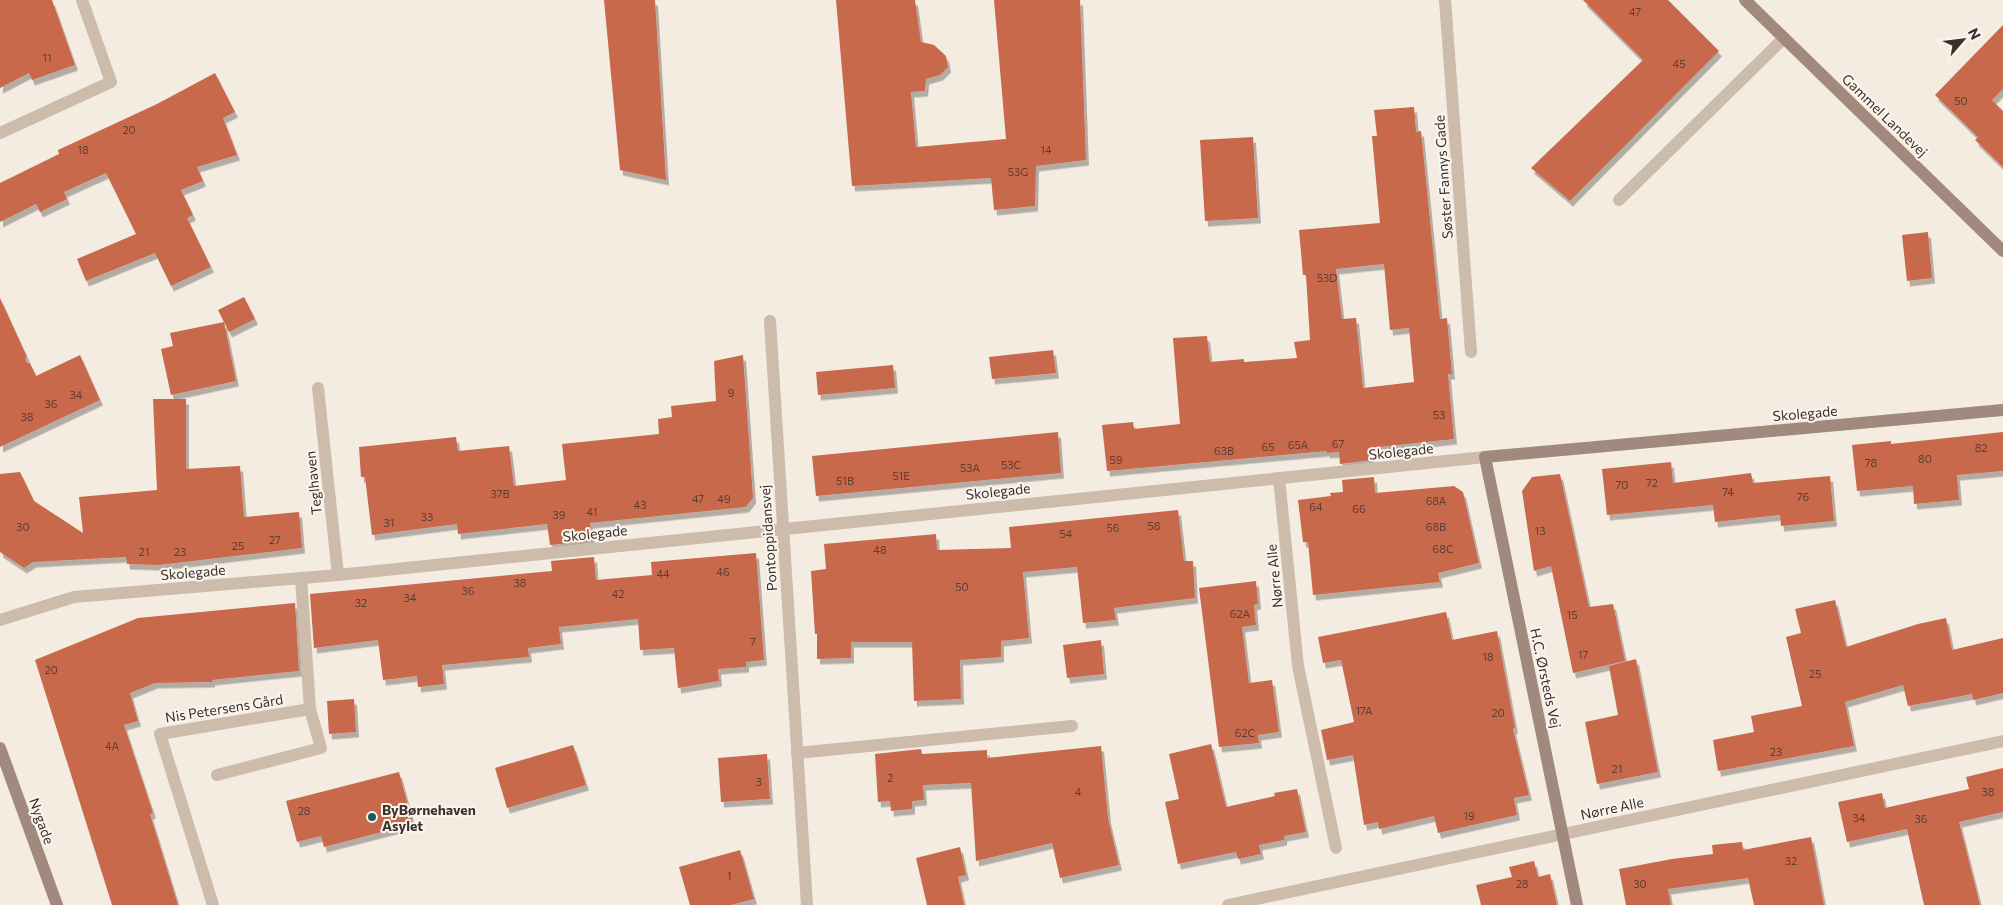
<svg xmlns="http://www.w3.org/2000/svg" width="2003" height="905" font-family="Commissioner,sans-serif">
<defs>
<filter id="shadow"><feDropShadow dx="3" dy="5.5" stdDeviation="0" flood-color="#0004"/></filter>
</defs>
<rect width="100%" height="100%" fill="#f4ebe1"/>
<g fill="#c8694b" fill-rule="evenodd" filter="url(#shadow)">
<polygon points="0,0 52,0 75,65 32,80 29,73 0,88"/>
<polygon points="604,0 655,0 666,180 620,170"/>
<polygon points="836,0 915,0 921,42 934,45 946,56 948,67 940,75 926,79 925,91 911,92 916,147 1006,139 994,0 1080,0 1086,160 1036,166 1035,206 994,210 991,178 852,186"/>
<polygon points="1583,0 1668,0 1719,51 1570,201 1531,168 1643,60"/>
<polygon points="2003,25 2003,89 1992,100 2003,111 2003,167 1975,140 1978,137 1935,95"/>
<polygon points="215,73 235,112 223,118 237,155 197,167 203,181 181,190 193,215 187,218 211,267 171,286 155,253 86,281 77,259 136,234 106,173 64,192 67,199 40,212 36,204 0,222 0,183 59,154 58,150 157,104"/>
<path d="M1414,107L1416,132L1421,131L1440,319L1447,318L1452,374H1448L1454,439L1370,448L1372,460L1340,464L1339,452L1327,453V451L1107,471L1102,425L1133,422L1134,429L1180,424L1173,338L1207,336L1210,362L1244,359V362L1297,358L1294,342L1310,340L1306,275H1303L1299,230L1380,223L1372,136H1377L1374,110ZM1384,264L1390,330L1409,328L1414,382L1363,388L1356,318L1342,319L1336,269Z"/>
<polygon points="1253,137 1258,218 1205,221 1200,140"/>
<polygon points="1928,232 1932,278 1907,281 1902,235"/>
<polygon points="244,297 255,319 229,332 218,310"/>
<polygon points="0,298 27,357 25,358 27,363 30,363 36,376 80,355 100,400 0,447"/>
<polygon points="224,322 236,381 171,395 161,349 173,346 170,333"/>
<polygon points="1053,350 1056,373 992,379 989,357"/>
<polygon points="743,355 753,498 746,507 590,523 592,541 550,545 547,524 458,534 457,524 372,535 365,477 361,477 359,447 456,437 458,451 509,446 514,486 566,480 562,444 659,434 658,419 672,417 671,406 716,401 714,361"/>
<polygon points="893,365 895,388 818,395 816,372"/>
<polygon points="153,399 186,399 186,469 240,466 244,517 299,512 302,548 159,565 127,564 126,557 33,562 24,568 0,552 0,474 20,472 34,501 83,533 79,497 157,490"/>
<polygon points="1058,432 1061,473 816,496 812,456"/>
<polygon points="2003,432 2003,471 1957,475 1959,500 1914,504 1913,486 1857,491 1852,445 1891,441 1891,444"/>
<polygon points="1671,462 1673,483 1751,473 1753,483 1830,476 1834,521 1781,526 1780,515 1715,522 1713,505 1607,515 1602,469"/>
<polygon points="1560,474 1589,607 1613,604 1625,661 1573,673 1551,566 1534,571 1522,491 1532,477"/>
<polygon points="1374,477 1375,493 1454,486 1463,492 1479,563 1438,573 1440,582 1313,595 1308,542 1303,542 1298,500 1331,496 1330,493 1343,492 1342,480"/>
<polygon points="1178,510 1184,561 1193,561 1195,598 1114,608 1116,620 1083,623 1077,567 1023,572 1029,638 1001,641 1001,657 960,660 961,699 914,701 912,642 851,642 851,658 817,659 817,634 815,634 811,571 826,569 824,544 936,534 937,550 1011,548 1009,527"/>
<polygon points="756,553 764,660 746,662 746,667 718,669 719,681 678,688 674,648 640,650 638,619 559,627 561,644 528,648 529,657 442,665 444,684 418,687 417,676 383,680 378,640 314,648 310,594 552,571 551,561 594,557 596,580 652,575 651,562"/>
<polygon points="1256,581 1258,604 1254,605 1256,625 1242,627 1249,683 1272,680 1279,732 1258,735 1259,743 1219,747 1199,588"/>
<polygon points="1835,600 1846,647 1918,624 1946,618 1952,650 2003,638 2003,693 1973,700 1972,694 1908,706 1903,685 1845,702 1854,746 1718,771 1713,740 1754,732 1751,716 1802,706 1786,637 1801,633 1795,609"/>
<polygon points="295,603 299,671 212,680 212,682 155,683 130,693 138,721 124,725 153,813 150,814 178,905 112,905 35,660 138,618"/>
<polygon points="1446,612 1452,640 1497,631 1515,728 1513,729 1529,795 1514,798 1517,815 1438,833 1434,816 1379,829 1378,822 1364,825 1353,755 1327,760 1321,730 1354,722 1341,660 1323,663 1318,637"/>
<polygon points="1101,640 1104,674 1067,678 1063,645"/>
<polygon points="1636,659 1658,772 1597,784 1585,722 1618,715 1609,666"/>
<polygon points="354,699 356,732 329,734 327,701"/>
<polygon points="1211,744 1226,807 1275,796 1274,793 1297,789 1306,832 1284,836 1284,840 1259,845 1261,854 1238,859 1236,852 1178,864 1165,802 1179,799 1169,754"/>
<polygon points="573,745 586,785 507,808 495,768"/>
<polygon points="1101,746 1108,818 1119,865 1060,878 1052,843 976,861 971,783 923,785 924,800 912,801 912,809 891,811 890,801 878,802 875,754 921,749 922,754 987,750 987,758"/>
<polygon points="767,754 770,799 721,802 718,758"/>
<polygon points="2003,768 2003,812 1959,822 1980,905 1924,905 1907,829 1847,842 1838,802 1882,793 1885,808 1969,789 1966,777"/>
<polygon points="399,772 413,824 324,847 321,836 297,842 286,801"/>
<polygon points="1811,837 1824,905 1754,905 1748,878 1668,889 1671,905 1626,905 1619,869 1672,859 1713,854 1712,845 1742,842 1743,850"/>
<polygon points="960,847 966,875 958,877 964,905 927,905 916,858"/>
<polygon points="740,850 754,899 731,905 690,905 679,867"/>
<polygon points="1534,861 1538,877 1550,874 1557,905 1481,905 1476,885 1512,877 1509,867"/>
</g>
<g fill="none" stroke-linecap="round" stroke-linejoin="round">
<g stroke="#cdbbac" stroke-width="12">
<polyline points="1619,200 1784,38"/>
<polyline points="318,388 338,575"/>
<polyline points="217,775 321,748 310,709"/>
</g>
<g stroke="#cdbbac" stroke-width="12">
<polyline points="1445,0 1471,352"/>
<polyline points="0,133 111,82 82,0"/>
<polyline points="770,321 807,905"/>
<polyline points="1279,478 1298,666 1336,848"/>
<polyline points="0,620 74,597 338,575 1485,457"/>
<polyline points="797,753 1072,726"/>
<polyline points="213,905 160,734 310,709 301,578"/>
<polyline points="1228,905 2003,741"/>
</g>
<g stroke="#a18a7d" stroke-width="12">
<polyline points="1745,0 2003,251"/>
<polyline points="0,748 57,905"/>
<polyline points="1577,905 1485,457 2003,410"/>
</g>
</g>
<circle fill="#1f5a5e" stroke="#fbf5ee" stroke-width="2" cx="372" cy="817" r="5"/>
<g text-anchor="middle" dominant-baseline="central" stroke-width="4" stroke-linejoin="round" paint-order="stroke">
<g font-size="11" fill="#5e3e33">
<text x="1635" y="11">47</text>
<text x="47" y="57">11</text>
<text x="1679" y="63">45</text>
<text x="1961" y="100">50</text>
<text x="129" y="129">20</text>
<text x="83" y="149">18</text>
<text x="1046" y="149">14</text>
<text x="1018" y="171">53G</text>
<text x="1327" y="277">53D</text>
<text x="731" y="392">9</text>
<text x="76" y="394">34</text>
<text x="51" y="403">36</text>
<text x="1439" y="414">53</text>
<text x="27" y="416">38</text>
<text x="1338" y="443">67</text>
<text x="1298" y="444">65A</text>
<text x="1268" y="446">65</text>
<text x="1981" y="447">82</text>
<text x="1224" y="450">63B</text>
<text x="1925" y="458">80</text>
<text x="1116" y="459">59</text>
<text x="1871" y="462">78</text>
<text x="1011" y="464">53C</text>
<text x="970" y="467">53A</text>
<text x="901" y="475">51E</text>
<text x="845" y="480">51B</text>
<text x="1652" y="482">72</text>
<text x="1622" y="484">70</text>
<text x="1728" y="491">74</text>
<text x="500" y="493">37B</text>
<text x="1803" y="496">76</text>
<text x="698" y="498">47</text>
<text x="724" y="498">49</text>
<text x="1436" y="500">68A</text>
<text x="640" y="504">43</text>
<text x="1316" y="506">64</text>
<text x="1359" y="508">66</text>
<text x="592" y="511">41</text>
<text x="559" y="514">39</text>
<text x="427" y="516">33</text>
<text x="389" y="522">31</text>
<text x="1154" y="525">58</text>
<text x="23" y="526">30</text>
<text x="1436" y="526">68B</text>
<text x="1113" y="527">56</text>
<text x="1540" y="530">13</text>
<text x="1066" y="533">54</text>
<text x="275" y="539">27</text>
<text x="238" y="545">25</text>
<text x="1443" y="548">68C</text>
<text x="880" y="549">48</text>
<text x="144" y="551">21</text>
<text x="180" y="551">23</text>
<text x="723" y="571">46</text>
<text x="663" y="573">44</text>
<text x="520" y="582">38</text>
<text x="962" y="586">50</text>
<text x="468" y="590">36</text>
<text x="618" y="593">42</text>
<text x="410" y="597">34</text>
<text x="361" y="602">32</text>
<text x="1240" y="613">62A</text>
<text x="1572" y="614">15</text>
<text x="753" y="641">7</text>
<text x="1583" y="654">17</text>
<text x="1488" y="656">18</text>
<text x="51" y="669">20</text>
<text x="1815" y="673">25</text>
<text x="1364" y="710">17A</text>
<text x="1498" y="712">20</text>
<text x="1245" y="732">62C</text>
<text x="112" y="745">4A</text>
<text x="1776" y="751">23</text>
<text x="1617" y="768">21</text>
<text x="890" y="777">2</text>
<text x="759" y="781">3</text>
<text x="1078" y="791">4</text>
<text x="1988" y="791">38</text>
<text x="304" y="810">28</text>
<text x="1469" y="815">19</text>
<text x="1859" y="817">34</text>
<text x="1921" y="818">36</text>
<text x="1791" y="860">32</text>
<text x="729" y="875">1</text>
<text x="1522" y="883">28</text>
<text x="1640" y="883">30</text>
</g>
<g font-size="14" fill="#3b302b" stroke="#fbf5ee">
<text transform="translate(1885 115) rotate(44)">Gammel Landevej</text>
<text transform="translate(1443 177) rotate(-94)">Søster Fannys Gade</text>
<text transform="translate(1805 413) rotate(-5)">Skolegade</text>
<text transform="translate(1401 451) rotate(-6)">Skolegade</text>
<text transform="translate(313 483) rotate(-96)">Teglhaven</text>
<text transform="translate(998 491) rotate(-6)">Skolegade</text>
<text transform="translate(595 533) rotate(-6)">Skolegade</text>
<text transform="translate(768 538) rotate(-94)">Pontoppidansvej</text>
<text transform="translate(193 572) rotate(-5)">Skolegade</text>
<text transform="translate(1274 576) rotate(-96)">Nørre Alle</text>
<text transform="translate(1546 678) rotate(78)">H.C. Ørsteds Vej</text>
<text transform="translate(224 708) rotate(-9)">Nis Petersens Gård</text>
<text transform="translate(1612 808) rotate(-12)">Nørre Alle</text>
<text transform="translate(42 821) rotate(70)">Nygade</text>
</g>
<g font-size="14" font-weight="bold" fill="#3b302b" stroke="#fbf5ee" text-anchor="start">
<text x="382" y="809">ByBørnehaven<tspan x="382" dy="16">Asylet</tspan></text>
</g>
</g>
<g transform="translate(1963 40) rotate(62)" stroke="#fbf5ee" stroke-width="4" paint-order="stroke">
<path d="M0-4L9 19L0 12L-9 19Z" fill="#3b302b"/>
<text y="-8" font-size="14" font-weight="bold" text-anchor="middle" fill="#3b302b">N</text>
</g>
</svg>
